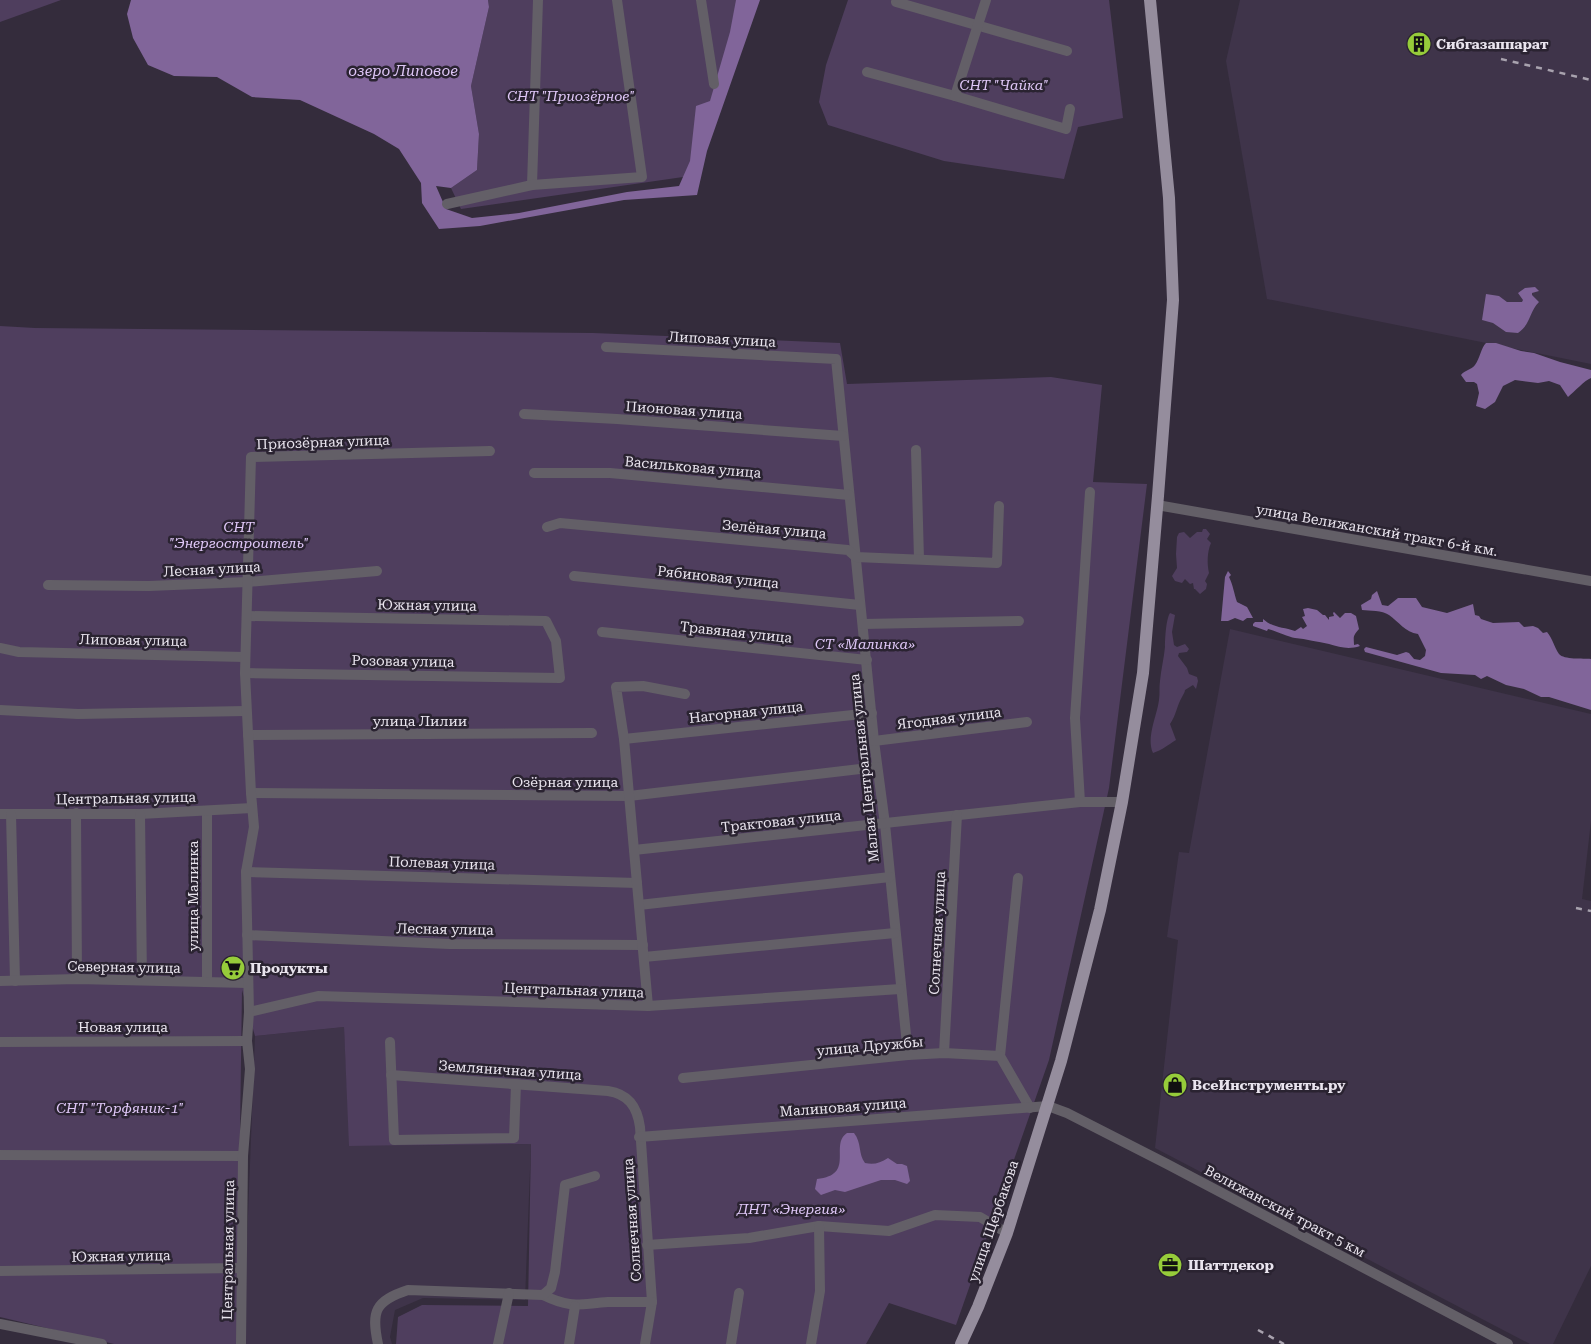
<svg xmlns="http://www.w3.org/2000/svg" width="1591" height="1344" font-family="'Roboto Serif',serif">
<rect width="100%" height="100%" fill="#342c3c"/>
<g fill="#3f344a">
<polygon points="1240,0 1591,0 1591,364 1267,299 1226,61"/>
<polygon points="1230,629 1591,714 1591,821 1582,899 1591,901 1591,1266 1553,1344 1530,1344 1155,1148 1178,940 1167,937 1179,852 1189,853"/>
<polygon points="344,1027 350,1146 531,1144 525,1300 423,1298 395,1310 390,1337 392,1344 243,1344 255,1036"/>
</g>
<g fill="#4f3e5e">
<polygon points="0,0 61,0 0,22"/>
<polygon points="488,0 750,0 690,176 461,209 451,188 477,170 479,134 471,86 489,7"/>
<polygon points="848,0 1109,0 1123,118 1078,127 1064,179 944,161 828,125 819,102 826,65"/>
<polygon points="0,326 35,328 593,333 840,343 847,384 1051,377 1102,385 1093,482 1147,484 1109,788 1049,1060 956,1325 889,1303 866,1344 396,1344 398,1317 422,1305 528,1306 531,1144 349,1146 344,1027 255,1036 242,990 237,1344 114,1344 0,1317"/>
<path d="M1203,529H1206L1210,534L1207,539L1211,543C1207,552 1207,564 1209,573L1205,581L1207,584L1206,589L1200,594L1195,589H1194L1193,583L1190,584L1185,579L1182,583L1175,581L1172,576L1177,568L1176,554L1177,537L1179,533L1184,532L1190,538L1197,532H1202Z"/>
<path d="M1170,613L1175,615L1172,632L1174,645L1177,647L1185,644L1189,649L1187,652L1179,653L1178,656L1187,668L1189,674L1197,677L1198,681L1196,689L1193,685L1185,690C1185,692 1183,695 1182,697C1177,705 1176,716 1170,724L1176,740C1168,745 1162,750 1153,753C1146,737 1157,716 1159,700C1160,694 1159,687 1160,681C1161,669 1164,658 1165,647C1165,639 1166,619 1170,613Z"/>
</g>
<g fill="#81659a">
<polygon points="131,0 488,0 489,7 471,86 479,134 477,170 451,188 436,186 446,209 472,218 519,213 627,192 679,186 690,161 696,106 710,101 730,32 736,0 760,0 707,151 697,195 624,200 480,226 439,229 422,203 421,183 399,149 374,134 300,100 252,97 217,77 174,76 148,65 133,38 127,14"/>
<path d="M1535,287L1539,291L1532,293V295L1539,302C1529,312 1531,324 1518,333L1506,332L1493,323L1482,320L1486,294L1499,296L1507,302H1522L1523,300L1518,293L1525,288Z"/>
<path d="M1486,343H1496L1521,351L1534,353L1560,362L1591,370V378C1585,380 1574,392 1568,397L1560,385L1549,381L1538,383L1515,380L1503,386L1495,402L1485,409L1476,406L1479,393L1477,384L1474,382H1466L1461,375C1465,370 1471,370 1475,365C1480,358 1481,348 1486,343Z"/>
<path d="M1228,571L1231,575L1229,577C1233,585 1234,593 1237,602L1247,607L1253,618H1247L1243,621L1235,618L1228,621H1221L1225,577Z"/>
<path d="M1377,591L1382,605L1388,606L1398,598H1416L1422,607L1447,613L1473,604L1475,615L1479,616L1481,619L1493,623L1519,622L1524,627L1533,626L1538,628L1543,633L1547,632C1553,639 1554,647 1559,654C1564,660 1583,658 1591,659V710L1549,697H1541L1524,689L1506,685L1487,676L1481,679L1475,675L1441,673L1365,652L1364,649L1366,647L1397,655L1406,652L1409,653L1414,659L1420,660L1425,656L1426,650L1418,634C1405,632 1399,622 1389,615C1382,610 1370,611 1362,610L1361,605L1371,599L1372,595Z"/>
<path d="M1308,608L1317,610L1323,615H1325L1329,620V617L1334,616L1333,613L1334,612L1340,618L1345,613H1351L1356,616L1359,629C1352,637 1354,637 1354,645L1358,644L1360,646C1348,650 1340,647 1329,644C1318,642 1306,639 1295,638C1288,637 1276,631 1268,629L1267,631L1253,626V624L1255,622H1263V619C1273,628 1283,627 1295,631L1301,627L1303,629L1307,626L1302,617L1305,616L1303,609Z"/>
<path d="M847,1133H854C862,1143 858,1154 865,1163C874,1165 880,1163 888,1158L897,1164H902L907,1166L910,1181L907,1184L895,1180H881L845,1192L835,1190L821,1195L815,1189L817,1179C856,1175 829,1145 847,1133Z"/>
</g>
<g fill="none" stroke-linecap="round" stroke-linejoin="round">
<g stroke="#635f67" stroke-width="10">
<polyline points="701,0 714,84"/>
<polyline points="896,2 1067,51"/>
<polyline points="867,72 955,96 1066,129 1070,109"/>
<polyline points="955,96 986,0"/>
<polyline points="532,185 538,0"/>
<polyline points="447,204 532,185 642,177 617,0"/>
<polyline points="606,347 836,359 874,741 885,824 908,1055"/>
<polyline points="524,414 617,419 843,436"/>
<polyline points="916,450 919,559"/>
<polyline points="534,473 610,473 849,495"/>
<polyline points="1157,505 1591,581"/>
<polyline points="547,527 560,523 848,550 856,557 997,563 999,506"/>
<polyline points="574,576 860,605"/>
<polyline points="48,585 149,586 247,582 377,571"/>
<polyline points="863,624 1019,621"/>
<polyline points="602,632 867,660"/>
<polyline points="0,648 19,652 245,657"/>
<polyline points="245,673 560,678 556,641 546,621 248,616"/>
<polyline points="0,710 78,714 246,711"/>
<polyline points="248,735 592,733"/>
<polyline points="624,739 872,713"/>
<polyline points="874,741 1027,722"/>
<polyline points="251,793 629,796 877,767"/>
<polyline points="1080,802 1075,718 1090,492"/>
<polyline points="207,811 207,981"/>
<polyline points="76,813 77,979"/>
<polyline points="0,814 140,814 252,808"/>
<polyline points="11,814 15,981"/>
<polyline points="140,814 142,980"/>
<polyline points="634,850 1080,802 1122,802"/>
<polyline points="246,872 637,883"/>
<polyline points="639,905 890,877"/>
<polyline points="247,935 449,944 643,945"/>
<polyline points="644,957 895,933"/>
<polyline points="0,981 77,979 247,983"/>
<polyline points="648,1006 624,739 616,687 643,686 685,694"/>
<polyline points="249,1012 318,996 648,1006 900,989"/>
<polyline points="0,1042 247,1041"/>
<polyline points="390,1042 394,1140 514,1138 516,1084"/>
<polyline points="944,1053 957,815"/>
<polyline points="1000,1056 1018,878"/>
<path d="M391,1075L608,1091C628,1094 637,1106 640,1127L652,1302L645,1344"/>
<polyline points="683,1078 908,1055 944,1053 1000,1056 1030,1108"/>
<polyline points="639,1137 1048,1106 1067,1113 1167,1164 1508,1344"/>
<polyline points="0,1155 243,1156"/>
<polyline points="647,1245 749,1238 819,1226 889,1231 935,1215 980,1217 1007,1233"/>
<polyline points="0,1271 241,1268"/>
<path d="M543,1295C572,1309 578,1304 608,1302C622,1302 637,1302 652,1302"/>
<polyline points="0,1324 102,1344"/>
<polyline points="241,1344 243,1156 250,1069 247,1041 249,1012 246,872 254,827 251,793 245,673 251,457 490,451"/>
<path d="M378,1344C371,1311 375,1301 408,1290L543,1295L551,1288L555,1272L565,1185L595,1176"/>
<polyline points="498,1344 509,1293"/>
<polyline points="569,1344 575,1306"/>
<polyline points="731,1344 739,1293"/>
<polyline points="811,1344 820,1291 819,1226"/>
</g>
<polyline stroke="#958d9d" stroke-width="12" points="961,1344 978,1307 1007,1233 1061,1061 1100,910 1122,802 1143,673 1158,496 1173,300 1169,198 1150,0"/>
<g stroke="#a8a2ae" stroke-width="2.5" stroke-dasharray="6 6" stroke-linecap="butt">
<polyline points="1501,59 1591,80"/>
<polyline points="1576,908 1591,911"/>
<polyline points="1258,1330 1284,1344"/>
</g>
</g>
<defs>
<symbol id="building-disc" viewBox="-11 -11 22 22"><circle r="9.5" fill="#96cc3a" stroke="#2a2331"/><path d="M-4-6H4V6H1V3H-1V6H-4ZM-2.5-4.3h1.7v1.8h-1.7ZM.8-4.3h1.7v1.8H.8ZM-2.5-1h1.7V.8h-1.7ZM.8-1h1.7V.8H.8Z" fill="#111"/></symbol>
<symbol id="supermarket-disc" viewBox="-11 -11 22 22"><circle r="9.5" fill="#96cc3a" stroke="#2a2331"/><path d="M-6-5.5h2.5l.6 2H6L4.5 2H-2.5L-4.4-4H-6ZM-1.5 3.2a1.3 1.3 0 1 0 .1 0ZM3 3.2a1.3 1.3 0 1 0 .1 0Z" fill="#111"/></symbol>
<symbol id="shop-disc" viewBox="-11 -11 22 22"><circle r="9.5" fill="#96cc3a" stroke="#2a2331"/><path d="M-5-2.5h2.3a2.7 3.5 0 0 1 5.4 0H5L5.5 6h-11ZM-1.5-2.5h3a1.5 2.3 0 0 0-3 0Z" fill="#111"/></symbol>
<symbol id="office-disc" viewBox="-11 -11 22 22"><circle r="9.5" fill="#96cc3a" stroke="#2a2331"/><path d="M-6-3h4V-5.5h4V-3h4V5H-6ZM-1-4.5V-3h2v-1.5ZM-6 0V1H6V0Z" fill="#111"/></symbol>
</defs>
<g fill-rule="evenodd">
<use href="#building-disc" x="1405" y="30" width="28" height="28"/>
<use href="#supermarket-disc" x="219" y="954" width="28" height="28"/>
<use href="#shop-disc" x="1161" y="1071" width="28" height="28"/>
<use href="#office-disc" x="1156" y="1251" width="28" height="28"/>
</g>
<g text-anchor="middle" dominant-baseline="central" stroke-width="5" stroke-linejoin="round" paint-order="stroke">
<g font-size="14" font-weight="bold" fill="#e9e4ee" stroke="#2a2331" text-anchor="start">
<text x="1436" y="44">Сибгазаппарат</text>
<text x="250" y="968">Продукты</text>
<text x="1192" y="1085">ВсеИнструменты.ру</text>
<text x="1188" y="1265">Шаттдекор</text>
</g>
<g font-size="14" font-style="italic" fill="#e0c8f8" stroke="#2a2331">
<text x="1004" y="85">СНТ "Чайка"</text>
<text x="571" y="96">СНТ "Приозёрное"</text>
<text x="239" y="527">СНТ<tspan x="239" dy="16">"Энергостроитель"</tspan></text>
<text x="865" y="644">CТ «Малинка»</text>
<text x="120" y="1108">СНТ "Торфяник-1"</text>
<text x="791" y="1209">ДНТ «Энергия»</text>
</g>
<g font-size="14" fill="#e9e4ee" stroke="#2a2331">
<text transform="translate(722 339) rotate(3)">Липовая улица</text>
<text transform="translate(684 410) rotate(4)">Пионовая улица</text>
<text transform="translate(323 442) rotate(-2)">Приозёрная улица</text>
<text transform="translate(693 467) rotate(5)">Васильковая улица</text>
<text transform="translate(774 529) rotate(5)">Зелёная улица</text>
<text transform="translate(1377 530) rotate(10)">улица Велижанский тракт 6-й км.</text>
<text transform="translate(212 569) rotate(-3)">Лесная улица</text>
<text transform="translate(718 577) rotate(6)">Рябиновая улица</text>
<text transform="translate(427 605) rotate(1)">Южная улица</text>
<text transform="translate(736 632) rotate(6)">Травяная улица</text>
<text transform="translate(133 640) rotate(1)">Липовая улица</text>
<text transform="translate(403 661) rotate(1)">Розовая улица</text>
<text transform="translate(746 712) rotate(-6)">Нагорная улица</text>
<text transform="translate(949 718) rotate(-7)">Ягодная улица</text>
<text x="420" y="721">улица Лилии</text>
<text transform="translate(864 768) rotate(-96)">Малая Центральная улица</text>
<text x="565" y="782">Озёрная улица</text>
<text transform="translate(126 798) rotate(-1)">Центральная улица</text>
<text transform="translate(781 821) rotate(-6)">Трактовая улица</text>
<text transform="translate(442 863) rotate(2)">Полевая улица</text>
<text transform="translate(193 896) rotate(-90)">улица Малинка</text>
<text transform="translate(445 929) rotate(1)">Лесная улица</text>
<text transform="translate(937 933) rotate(-87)">Солнечная улица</text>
<text transform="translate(124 967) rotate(1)">Северная улица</text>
<text transform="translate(574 990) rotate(2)">Центральная улица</text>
<text x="123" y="1027">Новая улица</text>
<text transform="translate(870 1046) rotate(-5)">улица Дружбы</text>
<text transform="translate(510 1070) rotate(4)">Земляничная улица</text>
<text transform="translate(843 1107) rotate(-4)">Малиновая улица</text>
<text transform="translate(1285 1211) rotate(28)">Велижанский тракт 5 км</text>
<text transform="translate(632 1220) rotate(-94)">Солнечная улица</text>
<text transform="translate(993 1221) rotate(-71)">улица Щербакова</text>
<text transform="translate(228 1250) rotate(-89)">Центральная улица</text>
<text transform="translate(121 1256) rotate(-1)">Южная улица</text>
</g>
<g font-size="15" font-style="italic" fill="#dec6f6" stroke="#2a2331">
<text x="403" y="71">озеро Липовое</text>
</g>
</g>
</svg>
